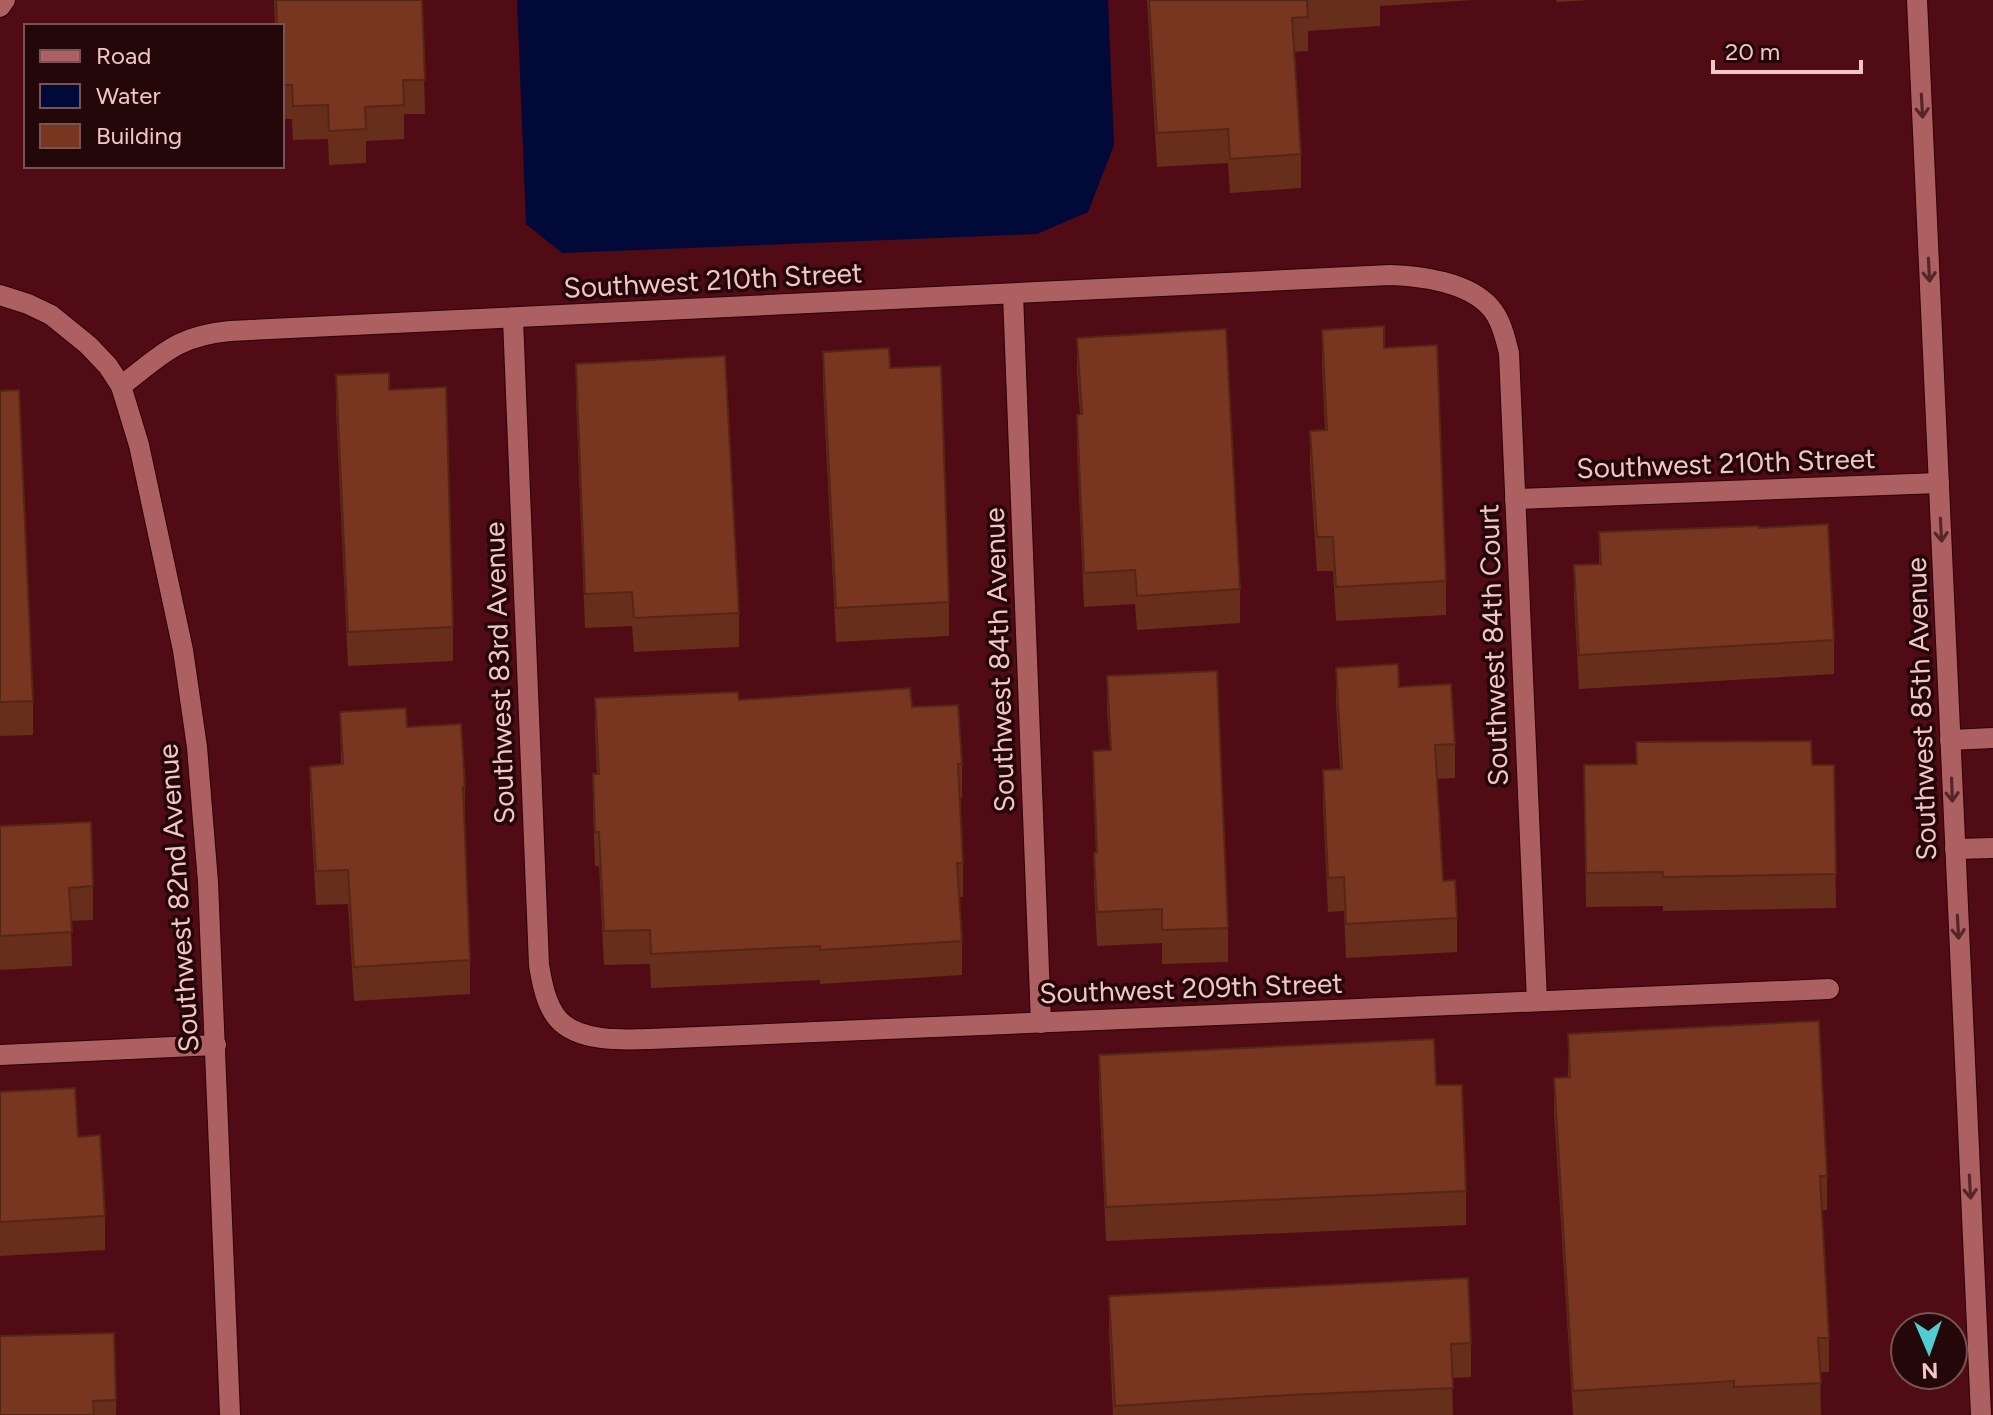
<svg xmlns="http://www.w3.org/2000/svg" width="1993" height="1415" font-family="Figtree,sans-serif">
<rect width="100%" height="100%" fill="#500b15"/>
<polygon fill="#000937" points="517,0 1108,0 1114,145 1088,212 1037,234 562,253 526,224"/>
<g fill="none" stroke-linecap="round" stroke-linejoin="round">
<defs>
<g id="minor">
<polyline points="1917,0 1981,1415"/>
<polyline points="0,7 5,0"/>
<polyline points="1013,294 1041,1023"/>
<polyline points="0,295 28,304 51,315 88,345 108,366 121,386 139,445 183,650 197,747 208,882 230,1415"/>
<path d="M513,319L539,965C542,983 546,1005 558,1019C578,1042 623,1040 650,1039L1829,989"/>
<path d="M121,386C162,355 176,336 230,331L1390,275C1421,276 1468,282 1490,307C1501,319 1505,337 1509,353L1537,1001"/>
<polyline points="1515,499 1939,483"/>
<polyline points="1950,740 1993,738"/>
<polyline points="1955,849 1993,848"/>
<polyline points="0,1055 216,1045"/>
</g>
</defs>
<use href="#minor" stroke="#2d0004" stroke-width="22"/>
<use href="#minor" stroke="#ac6062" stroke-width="20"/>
</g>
<g fill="#672e1c">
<polygon points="274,0 422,0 425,114 404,114 404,139 366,141 366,163 329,165 328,139 293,140 292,119 282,119 282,26 275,26"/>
<polygon points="1147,0 1473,0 1380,6 1380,26 1308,31 1308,51 1294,52 1301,154 1301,188 1230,193 1228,163 1157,167"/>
<polygon points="1556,0 1589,0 1557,2"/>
<polygon points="1322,330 1384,348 1446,581 1446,615 1336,621 1333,571 1317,571 1310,465 1310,431 1325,430 1322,364"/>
<polygon points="1077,338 1240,589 1240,623 1137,630 1135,604 1084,607 1077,449 1077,415 1080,414 1077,372"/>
<polygon points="823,352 890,368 949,602 949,636 836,642 823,386"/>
<polygon points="576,364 739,613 739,647 634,652 632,626 585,628 576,398"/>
<polygon points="336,375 389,390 453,627 453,661 348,666 336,409"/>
<polygon points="0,391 33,701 33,735 0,736"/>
<polygon points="1759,528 1834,640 1834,674 1579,689 1574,599 1574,565 1599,564 1599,532"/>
<polygon points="1336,668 1399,687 1455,744 1455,778 1437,779 1443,881 1457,918 1457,952 1346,958 1344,911 1328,912 1323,804 1323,770 1340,769 1336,702"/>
<polygon points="1107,676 1228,928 1228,962 1162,964 1162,943 1097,946 1094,887 1094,853 1096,852 1093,785 1093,751 1110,750 1107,710"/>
<polygon points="595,698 739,700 912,707 962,764 962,798 960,798 963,863 963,897 959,897 962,941 962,975 820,984 820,980 651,988 650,964 604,965 599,866 595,866 593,808 593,774 597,774 595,732"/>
<polygon points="340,712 407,727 465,787 465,821 464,821 470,960 470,994 354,1001 348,904 316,905 310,801 310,767 341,764"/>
<polygon points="1636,742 1812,765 1834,765 1836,908 1663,911 1663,906 1586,907 1584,765 1636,764"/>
<polygon points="0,826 93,886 93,920 71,921 72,966 0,970"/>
<polygon points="1568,1034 1827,1176 1827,1210 1822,1210 1829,1338 1829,1372 1820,1372 1821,1415 1573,1415 1554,1112 1554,1078 1568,1078"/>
<polygon points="1099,1055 1436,1085 1466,1191 1466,1225 1106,1241 1099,1089"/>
<polygon points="0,1092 78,1137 105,1216 105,1250 0,1256"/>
<polygon points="1109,1296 1471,1343 1471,1377 1452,1378 1453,1415 1113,1415 1109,1330"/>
<polygon points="0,1336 116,1400 116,1415 0,1415"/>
</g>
<g fill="#783620" stroke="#542616" stroke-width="2">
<polygon points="276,0 422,0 425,80 403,80 404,105 365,107 366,129 329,131 328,105 293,106 292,85 282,85 282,26 277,26"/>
<polygon points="1149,0 1307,0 1308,17 1292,18 1301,154 1230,159 1228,129 1157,133"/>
<polygon points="1384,326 1384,348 1437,345 1446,581 1336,587 1333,537 1317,537 1310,431 1327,430 1322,330"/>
<polygon points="1226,329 1240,589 1137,596 1135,570 1084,573 1077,415 1082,414 1077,338"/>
<polygon points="889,348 890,368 941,366 949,602 836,608 823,352"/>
<polygon points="725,356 739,613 634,618 632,592 585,594 576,364"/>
<polygon points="389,373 389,390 446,387 453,627 348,632 336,375"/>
<polygon points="19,390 33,701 0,702 0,391"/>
<polygon points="1828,524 1834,640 1579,655 1574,565 1601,564 1599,532 1758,526 1759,528"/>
<polygon points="1398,664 1399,687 1451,684 1455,744 1435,745 1443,881 1455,880 1457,918 1346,924 1344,877 1328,878 1323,770 1342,769 1336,668"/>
<polygon points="1217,671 1228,928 1162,930 1162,909 1097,912 1094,853 1097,852 1093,751 1111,750 1107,676"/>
<polygon points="910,688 912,707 958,705 962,764 958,764 963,863 957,863 962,941 820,950 820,946 651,954 650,930 604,931 599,832 595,832 593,774 599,774 595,698 738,692 739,700"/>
<polygon points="406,708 407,727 461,724 465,787 463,787 470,960 354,967 348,870 316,871 310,767 343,764 340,712"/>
<polygon points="1811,741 1812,765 1834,765 1836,874 1663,877 1663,872 1586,873 1584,765 1637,764 1636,742"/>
<polygon points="91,822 93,886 69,888 72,932 0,936 0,826"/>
<polygon points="1819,1021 1827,1176 1820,1176 1829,1338 1818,1338 1821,1383 1734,1387 1734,1381 1573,1391 1554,1078 1570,1077 1568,1034"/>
<polygon points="1434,1039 1436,1085 1462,1085 1466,1191 1106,1207 1099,1055"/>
<polygon points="75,1088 78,1137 100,1135 105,1216 0,1222 0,1092"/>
<polygon points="1468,1278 1471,1343 1451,1344 1453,1388 1289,1395 1115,1406 1109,1296"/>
<polygon points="114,1333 116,1400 93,1401 94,1415 0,1415 0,1336"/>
</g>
<defs><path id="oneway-shaft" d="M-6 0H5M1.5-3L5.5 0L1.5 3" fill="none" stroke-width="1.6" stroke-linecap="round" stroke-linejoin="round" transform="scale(2)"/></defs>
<g stroke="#542628">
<use href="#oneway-shaft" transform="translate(1922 106) rotate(87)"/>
<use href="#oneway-shaft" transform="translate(1929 270) rotate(87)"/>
<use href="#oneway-shaft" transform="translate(1941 530) rotate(87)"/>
<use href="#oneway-shaft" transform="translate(1952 790) rotate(88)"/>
<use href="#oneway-shaft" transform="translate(1958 927) rotate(87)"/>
<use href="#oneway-shaft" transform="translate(1970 1187) rotate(87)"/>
</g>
<g text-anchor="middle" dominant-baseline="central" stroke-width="7" stroke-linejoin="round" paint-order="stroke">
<g font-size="28" fill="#f1c6c5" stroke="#240709">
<text transform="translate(713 280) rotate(-3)">Southwest 210th Street</text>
<text transform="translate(1726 463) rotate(-2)">Southwest 210th Street</text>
<text transform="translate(1493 645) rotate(-92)">Southwest 84th Court</text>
<text transform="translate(999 660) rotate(-92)">Southwest 84th Avenue</text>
<text transform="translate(499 673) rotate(-92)">Southwest 83rd Avenue</text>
<text transform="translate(1921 709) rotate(-92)">Southwest 85th Avenue</text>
<text transform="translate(178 898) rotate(-94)">Southwest 82nd Avenue</text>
<text transform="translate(1191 988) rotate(-2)">Southwest 209th Street</text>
</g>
</g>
<rect x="24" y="24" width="260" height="144" fill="#240709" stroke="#765354" stroke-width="2"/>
<rect x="40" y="50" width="40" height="12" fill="#ac6062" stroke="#765354" stroke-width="2"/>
<text x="96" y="64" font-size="24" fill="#f1c6c5">Road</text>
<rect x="40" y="84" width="40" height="24" fill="#000937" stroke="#765354" stroke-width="2"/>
<text x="96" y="104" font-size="24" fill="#f1c6c5">Water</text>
<rect x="40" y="124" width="40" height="24" fill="#783620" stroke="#765354" stroke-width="2"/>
<text x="96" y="144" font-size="24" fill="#f1c6c5">Building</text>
<g transform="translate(1929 1351) rotate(178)"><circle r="38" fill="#240709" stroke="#765354" stroke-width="2"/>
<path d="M0-6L14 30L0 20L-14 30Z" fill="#51ccd1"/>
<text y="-12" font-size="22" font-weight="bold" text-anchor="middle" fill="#f1c6c5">N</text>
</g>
<path d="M1713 60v12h148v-12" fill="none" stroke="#f1c6c5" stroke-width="4"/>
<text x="1725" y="60" font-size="24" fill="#f1c6c5" stroke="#240709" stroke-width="6" paint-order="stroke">20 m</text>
</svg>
